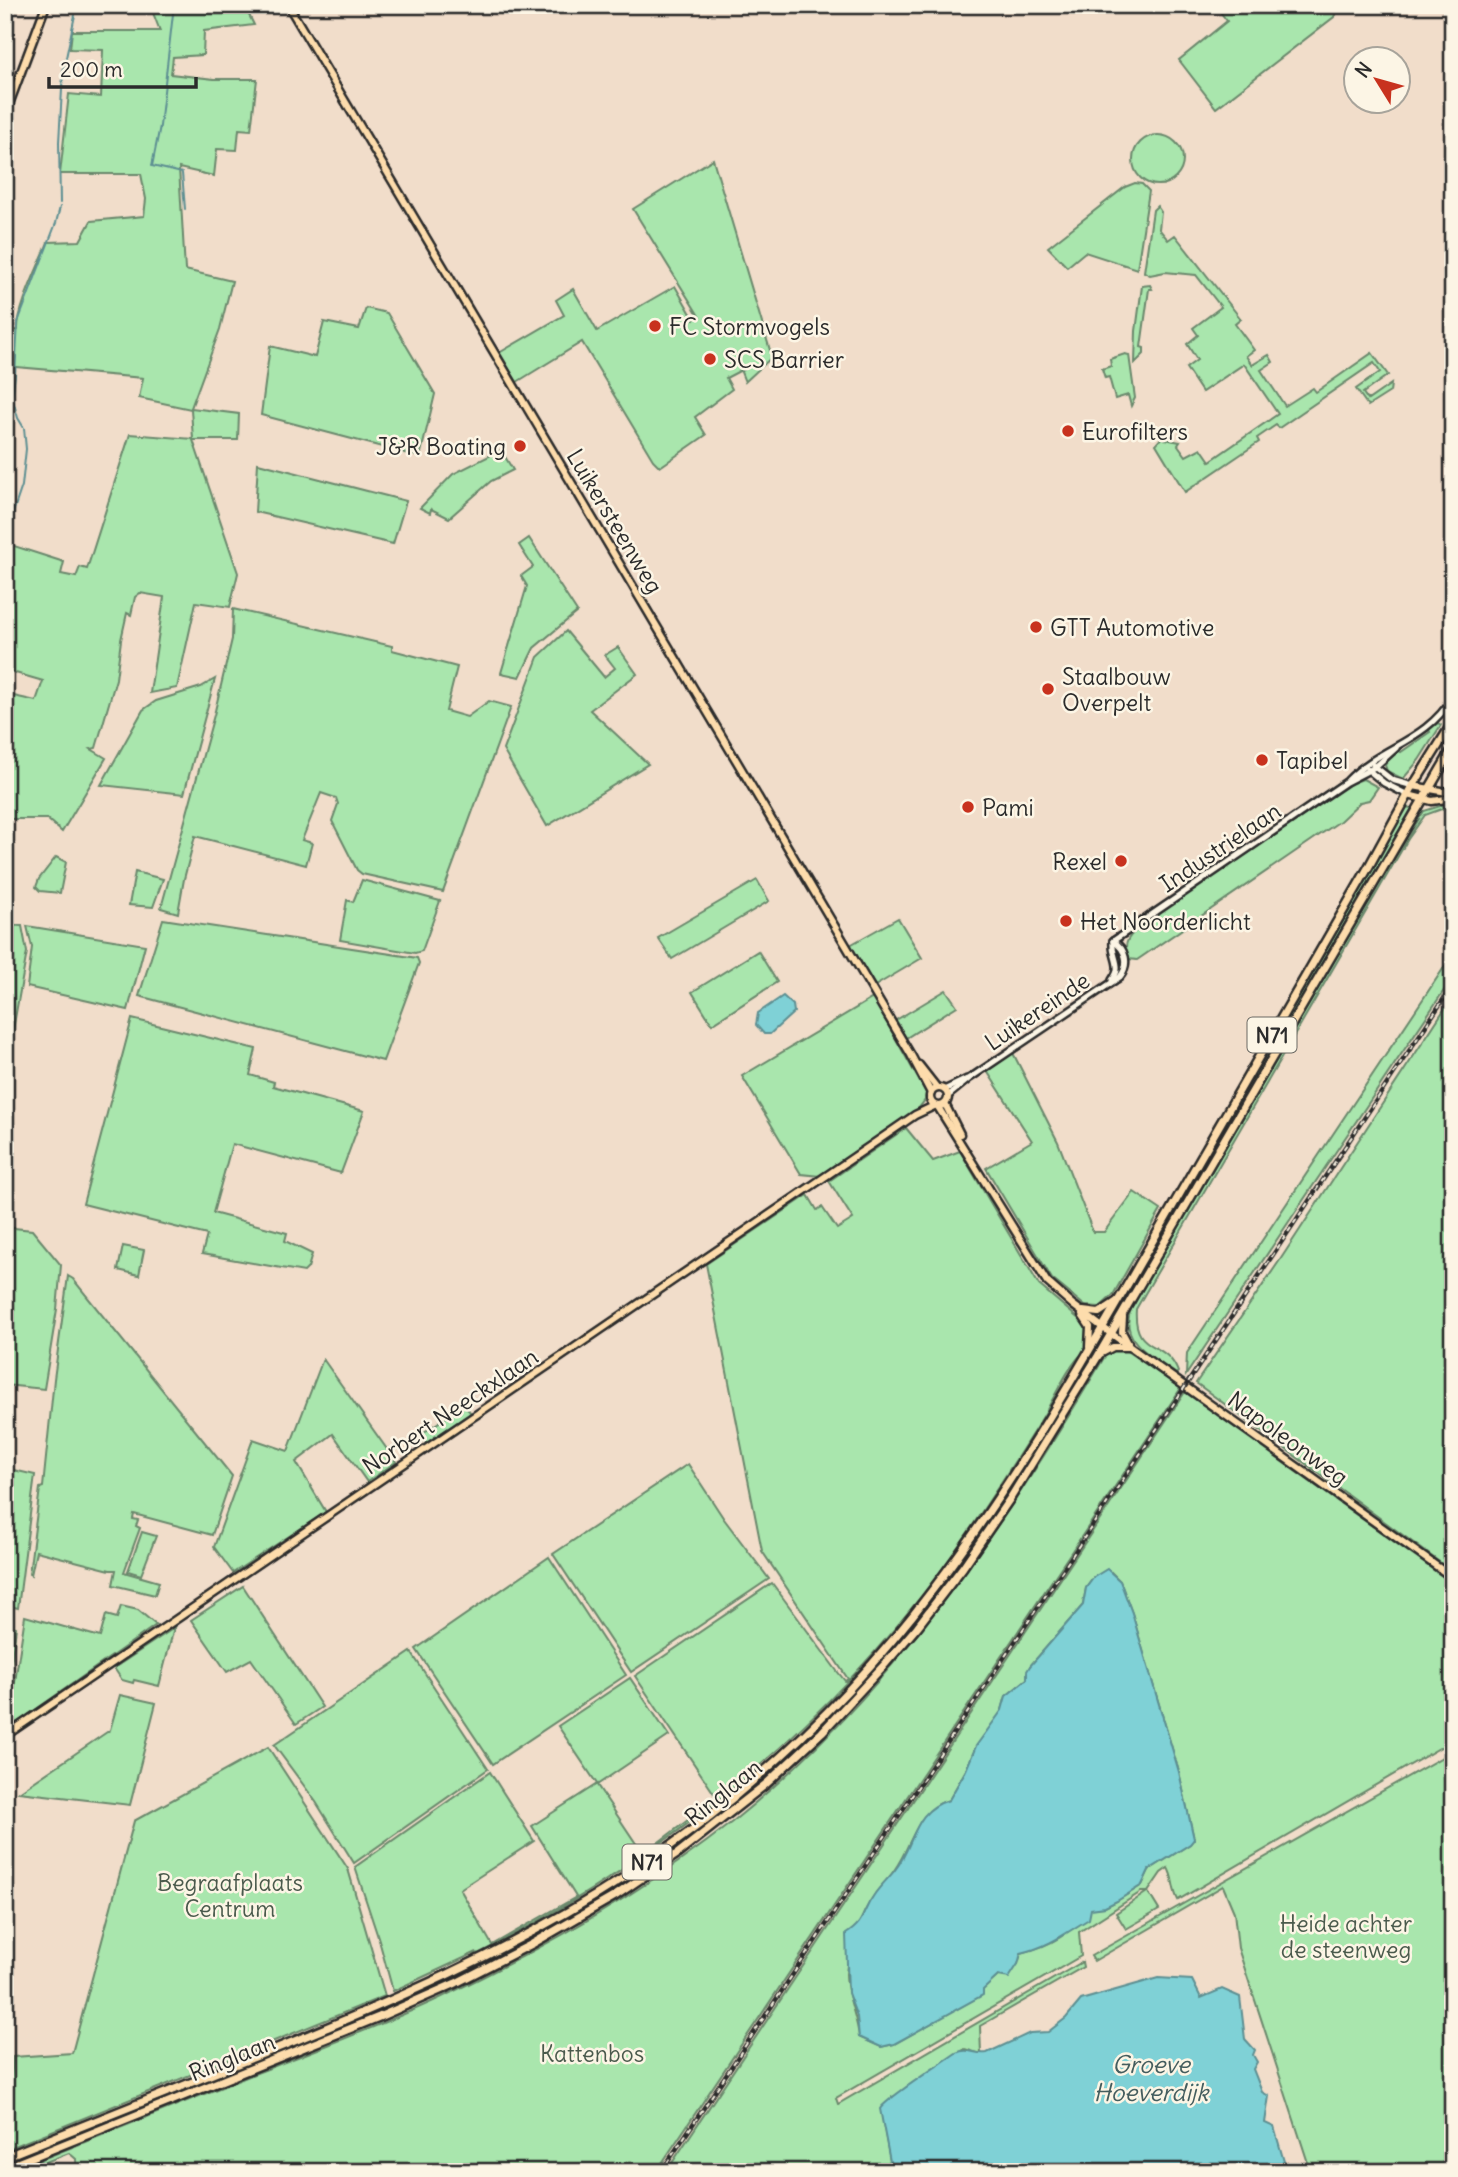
<svg xmlns="http://www.w3.org/2000/svg" width="1458" height="2177" font-family="Delius,sans-serif">
<rect width="100%" height="100%" fill="#f1ddca"/>
<filter id="ink" filterUnits="userSpaceOnUse"><feTurbulence type="fractalNoise" baseFrequency=".0143" numOctaves="2"/><feDisplacementMap in="SourceGraphic" scale="14" xChannelSelector="R" yChannelSelector="G"/><feConvolveMatrix kernelMatrix="1 2 1 2 8 2 1 2 1" color-interpolation-filters="sRGB"/></filter>
<g filter="url(#ink)">
<g fill="#a9e6ad" stroke="#6a886c" stroke-width="2" fill-rule="evenodd">
<path d="M150,5H244L254,25L204,31L203,55L173,57L171,74L214,79H257L251,130L239,129L237,150L217,149L214,176L179,168L185,270L232,281L220,329L191,408L239,414L238,440H193L238,573L230,607L196,602L177,688L150,693L164,597L140,593L135,597L131,615L127,613L121,640L116,679L96,748L91,749L106,758L62,832L47,819H5V694L36,701L43,681L5,670V543L64,562L61,574L76,577L80,567L87,569L130,434L193,439L191,409L139,398L143,378L5,366V332L18,330C17,308 40,264 48,242L80,241L91,221L144,216L146,199L141,174H60L69,94L101,97L103,50L70,49L72,31H160Z"/>
<polygon points="1215,5 1339,5 1334,17 1216,108 1179,60 1227,21"/>
<circle cx="1158" cy="160" r="25"/>
<polygon points="713,159 772,357 745,382 741,372 747,367 726,378 732,389 695,417 706,435 660,467 653,460 582,342 517,382 499,353 564,315 556,300 573,289 597,331 675,286 694,319 699,316 633,209"/>
<polygon points="1135,183 1142,184 1149,191 1137,269 1085,252 1067,267 1048,247 1125,187"/>
<polygon points="1157,206 1161,212 1159,229 1168,240 1175,235 1241,319 1235,324 1254,350 1246,356 1252,365 1269,355 1273,362 1261,370 1285,406 1313,388 1316,392 1372,353 1388,375 1363,393 1368,400 1391,384 1390,392 1368,406 1356,389 1380,372 1374,363 1279,428 1276,425 1257,438 1259,442 1185,492 1156,444 1163,436 1165,439 1180,442 1178,445 1186,456 1201,448 1210,461 1278,414 1244,364 1202,392 1186,368 1197,360 1187,344 1198,335 1193,328 1221,307 1196,275 1165,272 1150,275 1144,272 1153,210"/>
<polygon points="1150,285 1152,289 1149,289 1141,347 1144,348 1144,354 1135,363 1136,331 1142,286"/>
<polygon points="366,308 387,313 435,394 420,457 261,415 270,346 315,357 324,322 359,329"/>
<polygon points="1125,354 1129,355 1135,398 1131,406 1128,395 1115,399 1109,377 1105,378 1102,369 1111,366 1110,359"/>
<polygon points="501,450 513,470 491,481 449,518 431,509 430,513 420,508 453,474"/>
<polygon points="258,463 406,501 393,544 255,512"/>
<polygon points="529,538 577,612 534,648 520,677 501,673 527,586 521,576 533,567 519,545"/>
<polygon points="233,609 392,646 392,650 457,667 446,711 467,717 489,701 511,707 443,892 362,874 357,870 332,821 338,804 336,798 321,793 302,840 312,843 306,865 195,836 184,879 178,913 161,908 214,715 232,639"/>
<polygon points="566,631 604,677 615,668 605,655 618,647 637,674 590,710 648,764 547,826 503,750 538,657"/>
<polygon points="215,679 184,794 101,785 143,710 156,701 201,687"/>
<polygon points="1438,723 1441,725 1419,760 1403,779 1387,771 1385,765 1390,758 1399,751 1401,752 1430,732 1429,730"/>
<path d="M1363,779L1378,787L1369,800L1360,802L1340,821L1137,960L1129,959C1121,942 1130,935 1143,924L1352,783Z"/>
<path d="M1453,802V805L1425,815L1408,839L1136,1309C1133,1355 1165,1338 1178,1372L1176,1374C1153,1357 1118,1341 1131,1309L1390,864L1424,811Z"/>
<polygon points="1404,807 1412,808 1117,1317 1115,1316 1136,1280 1137,1273 1372,868"/>
<polygon points="56,857 66,862 60,893 40,891 36,887 39,879"/>
<polygon points="135,872 163,879 153,907 129,905"/>
<polygon points="362,880 440,901 422,951 415,953 340,940 347,900 353,902"/>
<polygon points="757,880 769,901 672,959 658,938"/>
<polygon points="898,918 922,958 875,986 850,945"/>
<polygon points="163,919 417,958 419,963 383,1061 139,996"/>
<polygon points="5,925 22,926 27,952 5,1074"/>
<polygon points="27,926 145,945 128,1010 27,987 32,947"/>
<polygon points="758,951 777,982 712,1024 692,992"/>
<polygon points="1453,954 1453,977 1186,1375 1187,1353"/>
<polygon points="946,990 957,1006 906,1038 896,1020"/>
<polygon points="1453,996 1453,1572 1196,1383 1280,1260"/>
<polygon points="873,998 926,1093 925,1100 918,1109 820,1176 801,1174 742,1076"/>
<polygon points="132,1019 256,1049 250,1075 274,1082 273,1086 364,1111 341,1173 232,1144 213,1213 287,1233 285,1241 312,1254 308,1268 304,1272 202,1254 207,1235 83,1204"/>
<polygon points="1013,1053 1058,1142 1093,1232 1104,1232 1134,1192 1161,1210 1113,1295 1100,1307 1085,1306 1052,1279 986,1168 1032,1141 987,1071"/>
<path d="M906,1128L933,1161L960,1151L1039,1285L1087,1326L1086,1346L1083,1353C1069,1365 1054,1398 1044,1415C1011,1468 978,1520 942,1569C816,1738 661,1860 474,1956L477,1952L393,1991L379,1940L355,1867L490,1772L534,1841L460,1889L492,1945L576,1897L532,1826L597,1784L558,1726L630,1678L669,1736L597,1785L643,1854L717,1798L635,1676L772,1583L837,1671L845,1681L848,1679L762,1551L706,1264L808,1195L817,1210L822,1207L837,1229L853,1219L829,1181Z"/>
<polygon points="5,1227 32,1230 61,1265 57,1309 44,1389 5,1385 5,1340 11,1340 14,1314 5,1313"/>
<polygon points="123,1246 144,1250 139,1275 118,1270"/>
<polygon points="68,1276 73,1279 232,1476 212,1535 134,1514 133,1519 138,1520 136,1526 140,1528 124,1572 159,1582 155,1595 113,1585 116,1570 110,1570 36,1551 31,1575 29,1574 40,1488 43,1487 54,1379"/>
<path d="M1097,1344C1094,1355 1083,1368 1077,1380C1052,1430 1020,1478 988,1524C877,1687 735,1825 564,1923C467,1978 364,2021 262,2062C176,2096 91,2131 5,2165V2160L225,2073L438,1982L549,1927L658,1858L766,1773L938,1588Z"/>
<path d="M1114,1350H1125L1181,1388L656,2172H77L76,2159L69,2153L20,2172H10C93,2139 176,2106 259,2072C320,2048 383,2025 442,1997C543,1949 644,1892 732,1822C892,1693 1001,1531 1105,1356Z"/>
<polygon points="323,1359 396,1462 367,1482 333,1434 296,1462 326,1512 233,1573 214,1547 253,1439 288,1451"/>
<path d="M1185,1392L1453,1584V1740L1178,1900C1172,1889 1174,1878 1168,1868L1161,1873L1148,1892L1159,1910L1126,1929L1116,1913L1147,1892H1141L1079,1932L1081,1956L836,2098L838,2104L1082,1962L1083,1967L980,2026L981,2054L965,2049L936,2067L898,2095L892,2097L882,2117L892,2172H666ZM1111,1572L1120,1581L1132,1613L1179,1772L1194,1839L1190,1844L1149,1870L1142,1885L1117,1901L1105,1907L1091,1908C1072,1933 1051,1946 1021,1953L1018,1964L998,1976L982,1990V1995L894,2044L881,2047L859,2037C857,2016 846,1996 846,1974C847,1953 862,1911 875,1894C881,1885 890,1878 895,1869C913,1844 916,1809 949,1800L966,1770L976,1747L993,1726L1002,1710L1006,1696L1027,1679L1030,1666L1083,1605L1086,1588L1094,1577Z"/>
<polygon points="464,1405 471,1413 426,1443 420,1435"/>
<polygon points="688,1464 724,1519 769,1579 631,1672 553,1554"/>
<polygon points="5,1468 35,1475 18,1608 5,1605"/>
<polygon points="142,1532 156,1536 141,1575 128,1571"/>
<polygon points="549,1557 626,1675 493,1764 416,1649"/>
<polygon points="243,1586 322,1707 296,1724 251,1659 227,1672 191,1620"/>
<polygon points="121,1606 138,1610 156,1625 15,1724 9,1721 25,1616 100,1637 106,1615 117,1618"/>
<polygon points="5,1625 16,1627 5,1711"/>
<polygon points="174,1628 159,1686 134,1680 133,1683 122,1680 114,1668"/>
<polygon points="411,1652 488,1769 354,1863 316,1802 274,1745"/>
<polygon points="120,1695 156,1703 130,1805 19,1792 110,1730"/>
<polygon points="268,1747 348,1869 385,1996 5,2150 13,2057 72,2053 134,1821"/>
<polygon points="1453,1751 1453,2172 1311,2172 1238,1948 1234,1912 1223,1886 1094,1961 1091,1956"/>
</g>
<g fill="#7fd1d6" stroke="#5d8f92" stroke-width="2">
<polygon points="783,996 793,1005 794,1012 770,1034 764,1034 756,1025 758,1013"/>
<path d="M1107,1569L1120,1581L1132,1613L1179,1772L1194,1839L1190,1844L1149,1870L1142,1885L1117,1901L1105,1907L1091,1909L1089,1919C1064,1934 1050,1946 1021,1953L1018,1964L1009,1978L998,1976L983,1990V1995L894,2044L881,2047L859,2037L857,2017L848,1993L846,1934C866,1921 861,1913 874,1895C880,1886 888,1879 895,1870C916,1843 912,1811 949,1800L966,1770L976,1746L1002,1710L1006,1696L1027,1679V1671L1030,1666L1083,1605L1086,1588L1094,1577Z"/>
<path d="M1158,1978L1192,1980L1201,1998L1222,1989L1240,1997L1245,2039L1255,2050L1253,2055L1257,2062L1253,2069L1262,2092L1269,2096L1265,2123L1274,2127L1287,2172H892L880,2109C885,2099 942,2063 956,2053C969,2047 974,2055 987,2053L1030,2033L1048,2032L1066,2018L1081,2000Z"/>
</g>
<g fill="none" stroke-linecap="round" stroke-linejoin="round">
<g stroke="#5d8f92" stroke-width="2">
<polyline points="174,5 160,126 152,166 182,173 185,209"/>
<polyline points="60,203 59,142 63,72 75,15"/>
<polyline points="5,536 22,486 26,449 24,428 18,418 12,397 15,375 18,322 56,223 60,207"/>
</g>
<defs>
<g id="minor">
<polyline points="1373,765 1392,780 1413,786"/>
<polyline points="1367,769 1384,783 1408,795"/>
<path d="M1348,780C1381,746 1426,742 1453,697"/>
<polyline points="1113,941 1346,782 1375,767 1396,748"/>
<path d="M1112,980C1124,966 1111,957 1113,941"/>
<polyline points="944,1090 967,1079"/>
<path d="M948,1096L970,1078L1120,977C1130,964 1126,949 1113,941"/>
</g>
<g id="major">
<polyline points="288,5 911,1055 931,1093"/>
<polyline points="5,115 46,5"/>
<polyline points="1413,786 1453,793"/>
<polyline points="1408,795 1432,801 1453,798"/>
<polyline points="919,1065 937,1088"/>
<circle cx="939" cy="1097" r="9"/>
<polyline points="945,1104 960,1134"/>
<polyline points="938,1107 1047,1282 1073,1305 1102,1327 1453,1578"/>
<polyline points="1083,1311 1099,1313 1117,1301"/>
<polyline points="1082,1315 1090,1327 1089,1347"/>
<polyline points="1123,1317 1122,1332 1128,1343"/>
<polyline points="1100,1354 1113,1347 1129,1347"/>
<polyline points="5,1736 870,1146 915,1115 934,1106"/>
</g>
<g id="highway">
<path d="M5,2157C90,2123 175,2089 260,2055C387,2004 513,1950 628,1875C745,1798 850,1700 934,1588C1015,1482 1081,1365 1148,1249C1221,1122 1295,995 1368,868L1413,786L1453,722"/>
<polyline points="5,2168 379,2017 456,1983 532,1944 615,1896 677,1854 766,1784 822,1732 886,1663 917,1627 963,1567 1011,1497 1098,1356 1453,748"/>
</g>
</defs>
<use href="#minor" stroke="#2b2b2b" stroke-width="10"/>
<use href="#major" stroke="#2b2b2b" stroke-width="11"/>
<use href="#highway" stroke="#2b2b2b" stroke-width="12"/>
<use href="#minor" stroke="#fcf5e5" stroke-width="5"/>
<use href="#major" stroke="#fddcac" stroke-width="6"/>
<use href="#highway" stroke="#fddcac" stroke-width="7"/>
<defs>
<polyline id="rail" points="661,2172 1453,985"/>
</defs>
<use href="#rail" stroke="#2b2b2b" stroke-width="4.5"/>
<use href="#rail" stroke="#fcf5e5" stroke-width="2" stroke-dasharray="5" stroke-linecap="butt"/>
</g>
</g>
<g fill="#c8321e" stroke="#fcf5e5" stroke-width="2.5">
<circle cx="655" cy="326" r="7"/>
<circle cx="710" cy="359" r="7"/>
<circle cx="1068" cy="431" r="7"/>
<circle cx="520" cy="446" r="7"/>
<circle cx="1036" cy="627" r="7"/>
<circle cx="1048" cy="689" r="7"/>
<circle cx="1262" cy="760" r="7"/>
<circle cx="968" cy="807" r="7"/>
<circle cx="1121" cy="861" r="7"/>
<circle cx="1066" cy="921" r="7"/>
</g>
<g text-anchor="middle" dominant-baseline="central" stroke-width="5" stroke-linejoin="round" paint-order="stroke">
<g fill="#fcf5e5" stroke="#6a6863" stroke-width="2">
<rect x="1247.5" y="1017.5" width="49" height="35" rx="5"/>
<rect x="622.5" y="1844.5" width="49" height="35" rx="5"/>
</g>
<g font-size="21" font-weight="bold" fill="#2b2b2b">
<text x="1272" y="1035">N71</text>
<text x="647" y="1862">N71</text>
</g>
<g font-size="23" fill="#2b2b2b" stroke="#fcf5e5" text-anchor="start">
<text x="669" y="326">FC Stormvogels</text>
<text x="724" y="359">SCS Barrier</text>
<text x="1082" y="431">Eurofilters</text>
<text x="506" y="446" text-anchor="end">J&amp;R Boating</text>
<text x="1050" y="627">GTT Automotive</text>
<text x="1062" y="676">Staalbouw<tspan x="1062" dy="26">Overpelt</tspan></text>
<text x="1276" y="760">Tapibel</text>
<text x="982" y="807">Pami</text>
<text x="1107" y="861" text-anchor="end">Rexel</text>
<text x="1080" y="921">Het Noorderlicht</text>
</g>
<g font-size="23" fill="#2b2b2b" stroke="#fcf5e5">
<text transform="translate(615 521) rotate(59)">Luikersteenweg</text>
<text transform="translate(1220 847) rotate(-34)">Industrielaan</text>
<text transform="translate(1037 1011) rotate(-34)">Luikereinde</text>
<text transform="translate(450 1411) rotate(-34)">Norbert Neeckxlaan</text>
<text transform="translate(1288 1438) rotate(36)">Napoleonweg</text>
<text transform="translate(723 1792) rotate(-39)">Ringlaan</text>
<text transform="translate(232 2057) rotate(-22)">Ringlaan</text>
</g>
<g font-size="23" fill="#4a5a4c" stroke="#fcf5e5">
<text x="230" y="1882">Begraafplaats<tspan x="230" dy="26">Centrum</tspan></text>
<text x="1346" y="1923">Heide achter<tspan x="1346" dy="26">de steenweg</tspan></text>
<text x="592" y="2053">Kattenbos</text>
</g>
<g font-size="24" font-style="italic" fill="#445d5e" stroke="#fcf5e5">
<text x="1151" y="2064">Groeve<tspan x="1151" dy="28">Hoeverdijk</tspan></text>
</g>
</g>
<rect width="1458" height="2177" fill="none" stroke="#fcf5e5" stroke-width="28"/>
<rect x="14" y="14" width="1430" height="2149" fill="none" stroke="#2b2b2b" stroke-width="2.5" filter="url(#ink)"/>
<g transform="translate(1377 80) rotate(307)"><circle r="33" fill="#fcf5e5" stroke="#a8a49b" stroke-width="2"/>
<path d="M0-5L12 26L0 18L-12 26Z" fill="#c8321e"/>
<text y="-10" font-size="19" font-weight="bold" text-anchor="middle" fill="#2b2b2b">N</text>
</g>
<path d="M49 77v10h147v-10" fill="none" stroke="#2b2b2b" stroke-width="3.5"/>
<text x="60" y="77" font-size="21" fill="#2b2b2b" stroke="#fcf5e5" stroke-width="5" paint-order="stroke">200 m</text>
</svg>
